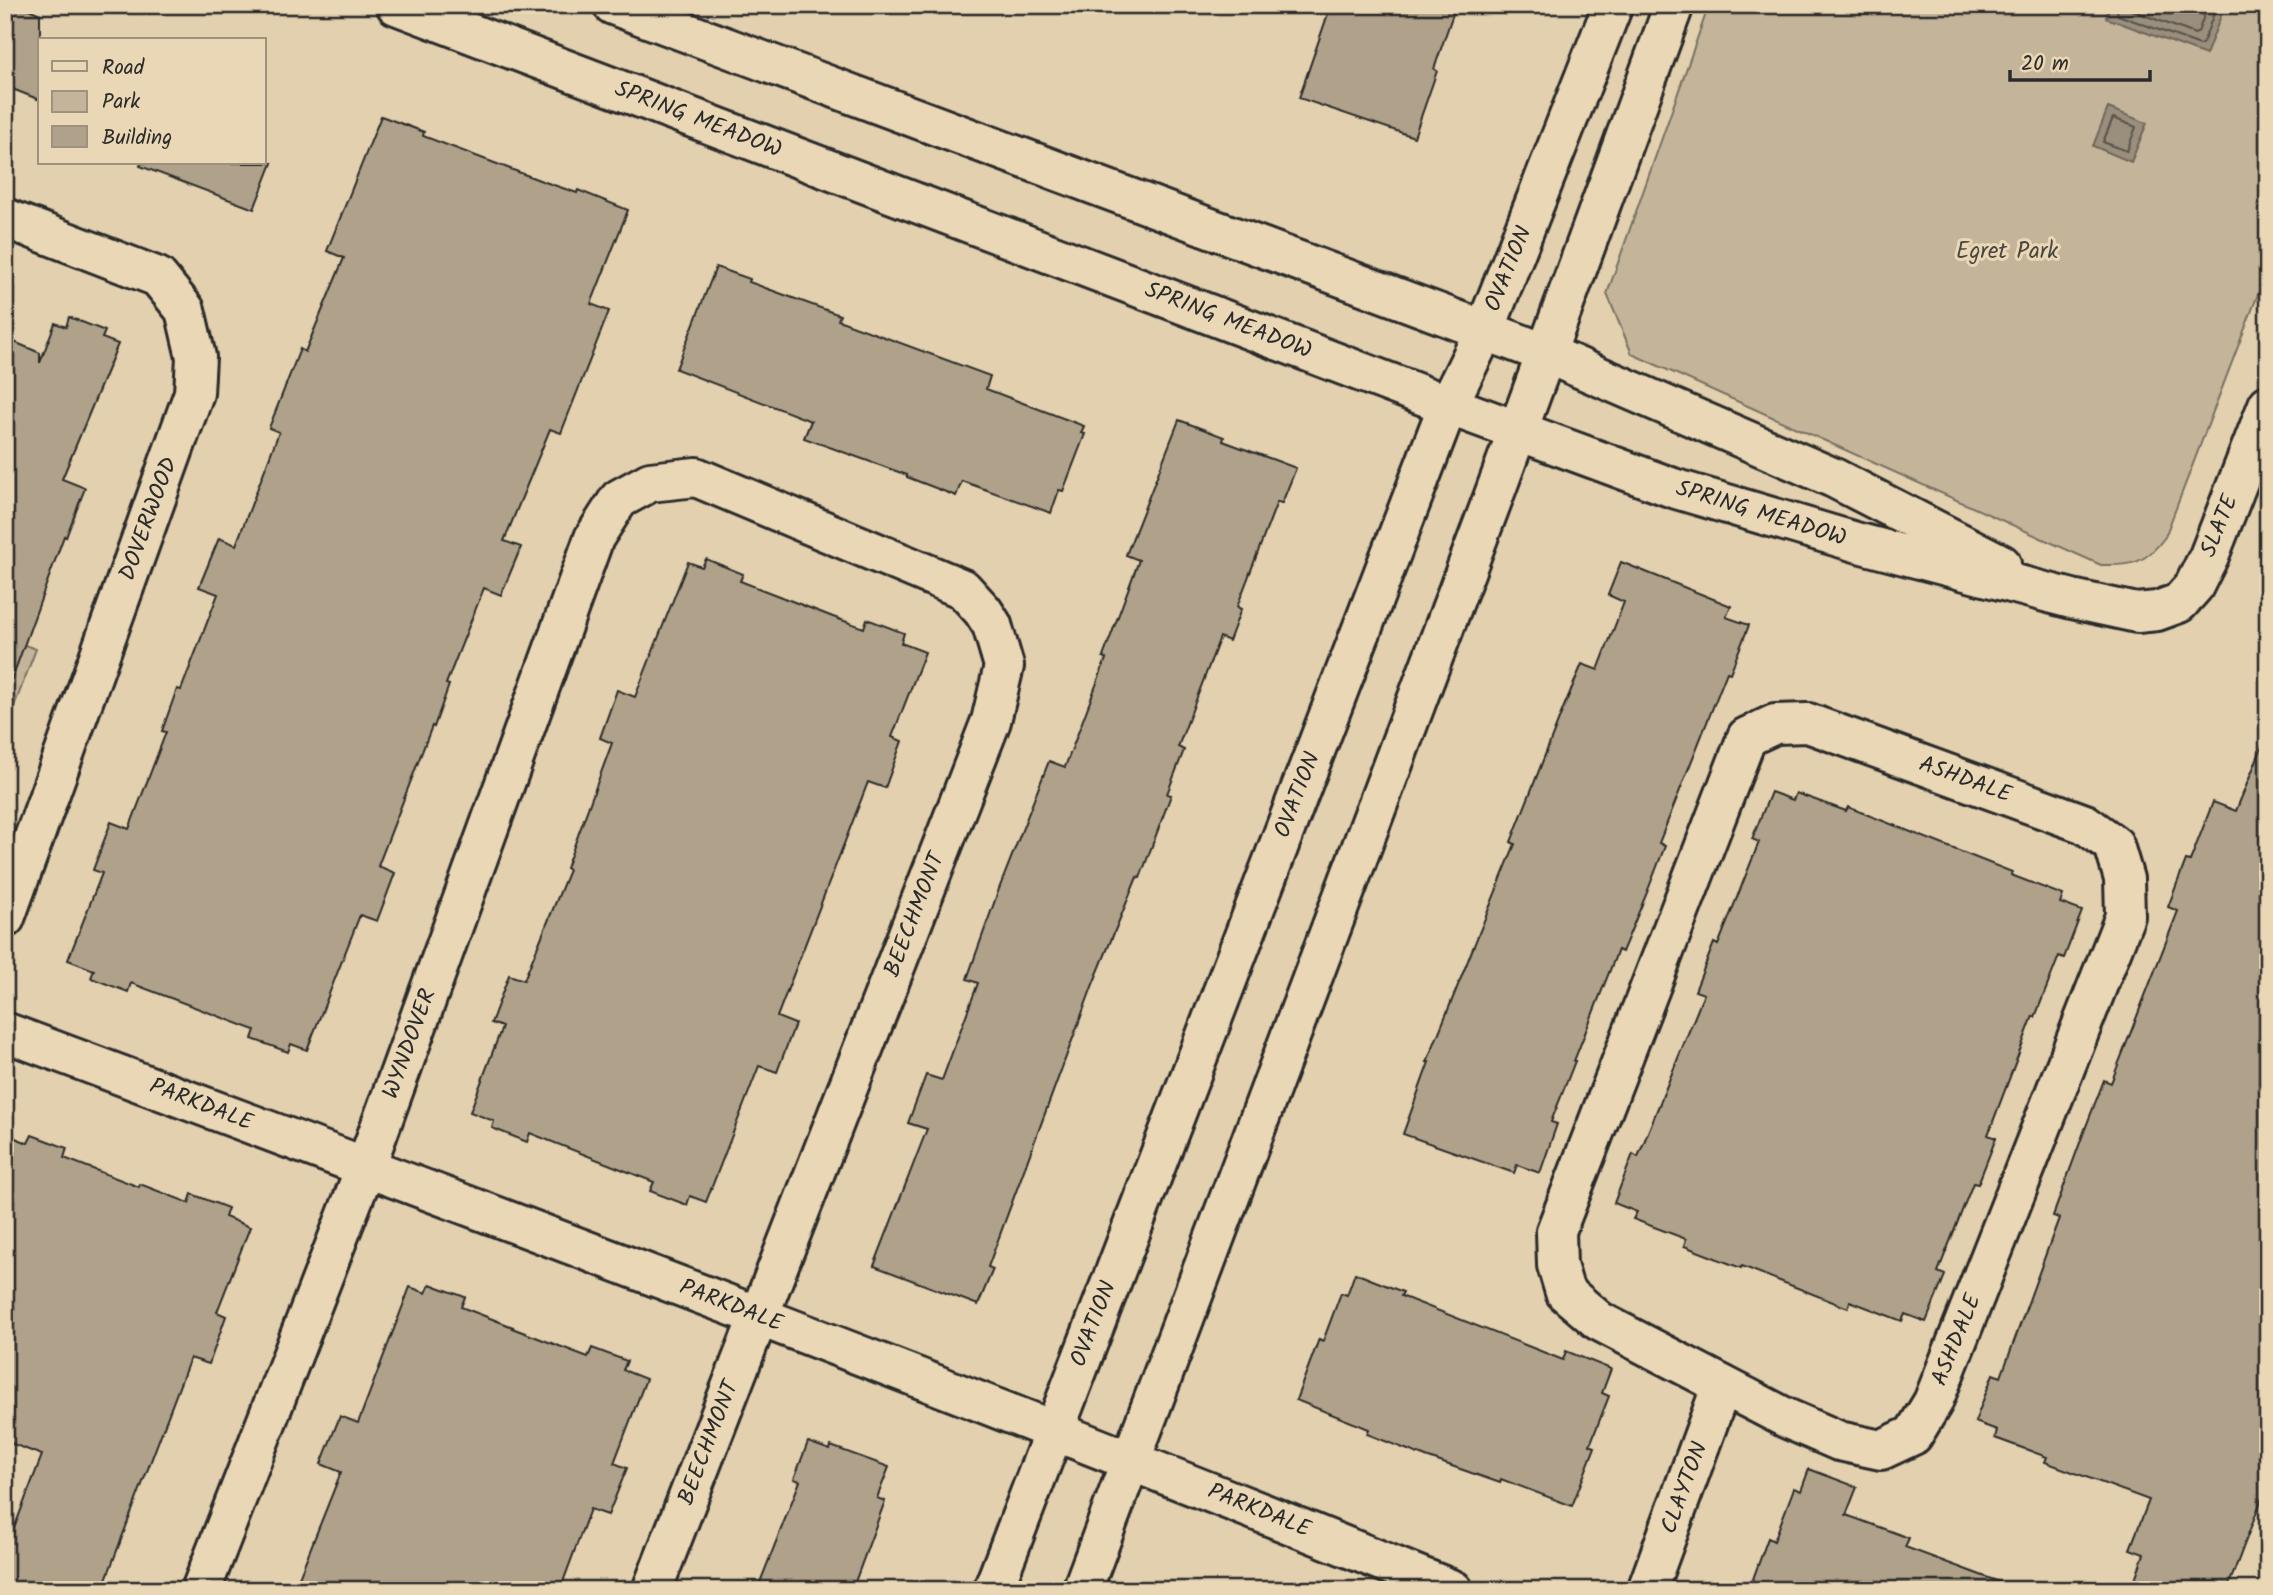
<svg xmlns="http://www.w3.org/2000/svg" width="2273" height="1595" font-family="Kalam,sans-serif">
<rect width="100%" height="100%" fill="#e2d0af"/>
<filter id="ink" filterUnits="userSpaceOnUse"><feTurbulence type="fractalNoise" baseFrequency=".0143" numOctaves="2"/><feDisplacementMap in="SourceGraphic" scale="14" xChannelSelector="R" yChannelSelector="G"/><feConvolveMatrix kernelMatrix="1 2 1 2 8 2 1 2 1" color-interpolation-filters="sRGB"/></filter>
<g filter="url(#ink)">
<g fill="#c4b59a" stroke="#787062" stroke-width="2">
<path d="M1709,5H2268V268L2165,537C2146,563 2133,566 2101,565L1632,354L1607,294Z"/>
<polygon points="5,638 36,649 5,730"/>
</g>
<g fill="#9a8e7b" stroke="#6e665b" stroke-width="2">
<polygon points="2110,5 2225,5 2206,55 2106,18"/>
<polygon points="2108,108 2147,123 2131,162 2093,146"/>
</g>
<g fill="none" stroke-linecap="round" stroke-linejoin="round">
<g stroke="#57534b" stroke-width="2">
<polyline points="2116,5 2118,15 2200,45 2203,43 2217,5"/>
<polyline points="2125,5 2128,9 2195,34 2198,32 2208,5"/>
<polygon points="2113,118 2136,127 2127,151 2103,142"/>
</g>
</g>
<g fill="#b0a28a" stroke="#2b2b2b" stroke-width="2">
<polygon points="5,5 20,5 40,14 40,100 5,86"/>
<polygon points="1331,5 1456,5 1434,69 1437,71 1414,137 1299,98"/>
<polygon points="381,116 424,132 423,136 542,181 577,193 578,190 628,210 591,304 609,311 561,433 550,429 504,541 521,547 501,595 484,588 446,684 449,685 434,727 432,726 378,866 395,873 377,921 360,915 307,1050 291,1044 288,1052 252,1039 255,1030 131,983 128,992 91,978 94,970 68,960 102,873 93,870 111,822 129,829 166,732 162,731 177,689 181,690 218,594 199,587 219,538 236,545 279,432 269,428 300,349 305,352 344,258 327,251"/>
<polygon points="141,163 272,163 254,209 140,166"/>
<polygon points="716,267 750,279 749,282 840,315 838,320 990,376 986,389 1084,426 1081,433 1085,434 1063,491 1059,490 1051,513 962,481 956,496 907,477 907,475 804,438 811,421 676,369"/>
<polygon points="69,317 105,331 102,338 118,344 62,479 85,488 66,537 64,536 10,684 5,684 5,338 40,353 40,363 55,323 66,327"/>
<polygon points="1179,420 1224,437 1223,441 1296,468 1282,503 1277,502 1237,607 1241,609 1229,641 1220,637 1178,747 1184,750 1167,794 1171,795 1140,878 1137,877 1093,984 988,1267 993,1269 978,1305 874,1266 927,1129 908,1123 926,1075 942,1080 978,983 967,979 999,889 1049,761 1065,767 1106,659 1103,657 1139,560 1126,555"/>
<polygon points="706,559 743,574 740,581 833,617 864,628 867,619 904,633 901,643 925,652 892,737 902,741 885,788 868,782 777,1017 795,1024 777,1072 759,1066 706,1202 690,1196 687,1205 650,1191 654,1182 530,1133 527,1142 492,1128 494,1121 470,1112 502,1027 491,1023 509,975 524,980 569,870 566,868 612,743 600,738 617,690 635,697 688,562 702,567"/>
<polygon points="1621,562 1731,606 1726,617 1749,625 1730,673 1727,672 1659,843 1665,846 1646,895 1622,952 1618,950 1574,1061 1575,1061 1551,1122 1557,1124 1540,1173 1517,1165 1514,1173 1403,1134 1429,1062 1427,1062 1515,844 1511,842 1563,709 1582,664 1598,670 1624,602 1608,595"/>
<polygon points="2266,737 2268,1482 2227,1590 2131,1590 2144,1554 2130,1549 2149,1500 2045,1462 2047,1457 1995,1438 1997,1430 1975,1422 1993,1374 2001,1377 2059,1218 2053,1216 2085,1129 2104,1080 2111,1083 2178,911 2168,907 2186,860 2190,861 2213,802 2236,811"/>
<polygon points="1771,792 1793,800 1796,793 1846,811 1848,807 2012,872 2011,875 2063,895 2060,903 2082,911 2064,958 2059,956 2035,1017 2033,1016 1988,1135 1996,1138 1978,1184 1973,1183 1938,1272 1945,1275 1926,1322 1905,1314 1902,1321 1850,1301 1848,1308 1742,1266 1741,1268 1684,1246 1686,1239 1633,1219 1637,1212 1614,1203 1633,1154 1638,1157 1704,994 1695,991 1714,943 1718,945 1759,842 1752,839"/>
<polygon points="5,1134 28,1143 32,1135 67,1148 64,1158 139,1187 140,1184 189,1203 192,1194 228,1208 225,1217 250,1227 217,1312 226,1316 209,1364 190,1358 102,1590 5,1590 5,1552 42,1455 5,1441"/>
<polygon points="1355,1273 1403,1292 1401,1296 1563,1360 1566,1351 1611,1369 1602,1393 1609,1396 1590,1445 1595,1447 1572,1506 1501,1479 1500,1483 1426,1457 1367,1434 1369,1429 1296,1400 1319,1339 1323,1341 1341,1293 1347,1295"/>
<polygon points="430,1284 465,1297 461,1307 513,1327 512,1328 588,1357 592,1348 627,1361 623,1370 646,1379 614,1463 627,1468 608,1515 590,1509 560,1590 294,1590 341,1472 321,1464 340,1416 358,1423 410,1287 426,1293"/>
<polygon points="808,1442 830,1450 831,1446 889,1467 877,1498 885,1501 852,1590 757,1590 800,1481 794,1479"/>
<polygon points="1809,1469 1857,1487 1846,1515 1909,1538 1905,1547 2010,1586 2009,1590 1749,1590 1768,1538 1774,1541 1794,1488 1801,1491"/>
</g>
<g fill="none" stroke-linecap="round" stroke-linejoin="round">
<defs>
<g id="minor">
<polyline points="396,5 1448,405 1673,488 1859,543 2072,599 2137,613 2157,611 2179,603 2194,586 2209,556 2268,405"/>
<polyline points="613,5 1545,353 1834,478 2001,564"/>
<polyline points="5,218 158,277 185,310 196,357 194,393 5,918"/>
<polygon points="1808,723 2085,824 2114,845 2124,879 2125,916 1933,1402 1913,1435 1881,1450 1839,1441 1788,1419 1599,1321 1565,1292 1557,1265 1556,1231 1747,737 1775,724"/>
<path d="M5,1032C490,1213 974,1395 1453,1590"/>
<polyline points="201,1590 366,1166 594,538 619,499 650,482 696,477 963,589 983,611 992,625 1004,666 991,721 652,1590"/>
<polyline points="993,1590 1448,405 1484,332 1613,5"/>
<polyline points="1082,1590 1493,498 1674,5"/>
<polyline points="1647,1590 1722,1385"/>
</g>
</defs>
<use href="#minor" stroke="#2b2b2b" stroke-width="44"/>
<use href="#minor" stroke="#ead7b5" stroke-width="38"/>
</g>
</g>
<g text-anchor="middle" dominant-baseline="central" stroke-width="6" stroke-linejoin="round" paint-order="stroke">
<g font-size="23" fill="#2b2b2b" stroke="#ead7b5">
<text transform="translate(698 120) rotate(21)">SPRING MEADOW</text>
<text transform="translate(1509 269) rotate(-68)">OVATION</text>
<text transform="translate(1228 321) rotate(21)">SPRING MEADOW</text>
<text transform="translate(1761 514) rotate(17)">SPRING MEADOW</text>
<text transform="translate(149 519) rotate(-70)">DOVERWOOD</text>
<text transform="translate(2220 526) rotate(-68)">SLATE</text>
<text transform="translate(1965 780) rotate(20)">ASHDALE</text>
<text transform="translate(1298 795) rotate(-69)">OVATION</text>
<text transform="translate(915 915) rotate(-69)">BEECHMONT</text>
<text transform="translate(410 1044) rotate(-70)">WYNDOVER</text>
<text transform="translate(201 1105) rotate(21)">PARKDALE</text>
<text transform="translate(731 1306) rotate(21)">PARKDALE</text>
<text transform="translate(1094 1324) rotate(-69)">OVATION</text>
<text transform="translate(1957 1340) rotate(-68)">ASHDALE</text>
<text transform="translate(709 1443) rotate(-69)">BEECHMONT</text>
<text transform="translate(1685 1488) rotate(-70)">CLAYTON</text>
<text transform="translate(1259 1511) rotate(22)">PARKDALE</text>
</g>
<g font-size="23" fill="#4a4741" stroke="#ead7b5">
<text x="2007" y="252">Egret Park</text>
</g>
</g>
<rect width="2273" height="1595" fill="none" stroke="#ead7b5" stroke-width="28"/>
<rect x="14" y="14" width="2245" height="1567" fill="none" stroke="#2b2b2b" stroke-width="2.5" filter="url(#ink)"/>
<rect x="38" y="38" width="228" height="126" fill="#ead7b5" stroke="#9e927e" stroke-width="2"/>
<rect x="52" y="61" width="35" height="10" fill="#ead7b5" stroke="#9e927e" stroke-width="2"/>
<text x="102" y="74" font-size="21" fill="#2b2b2b">Road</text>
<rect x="52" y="91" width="35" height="21" fill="#c4b59a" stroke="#9e927e" stroke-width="2"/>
<text x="102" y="108" font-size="21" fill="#2b2b2b">Park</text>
<rect x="52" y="126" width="35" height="21" fill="#b0a28a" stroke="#9e927e" stroke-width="2"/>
<text x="102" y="144" font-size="21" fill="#2b2b2b">Building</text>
<path d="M2010 70v10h140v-10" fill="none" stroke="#2b2b2b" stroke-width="3.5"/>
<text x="2021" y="70" font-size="21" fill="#2b2b2b" stroke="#ead7b5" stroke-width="5" paint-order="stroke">20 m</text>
</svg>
